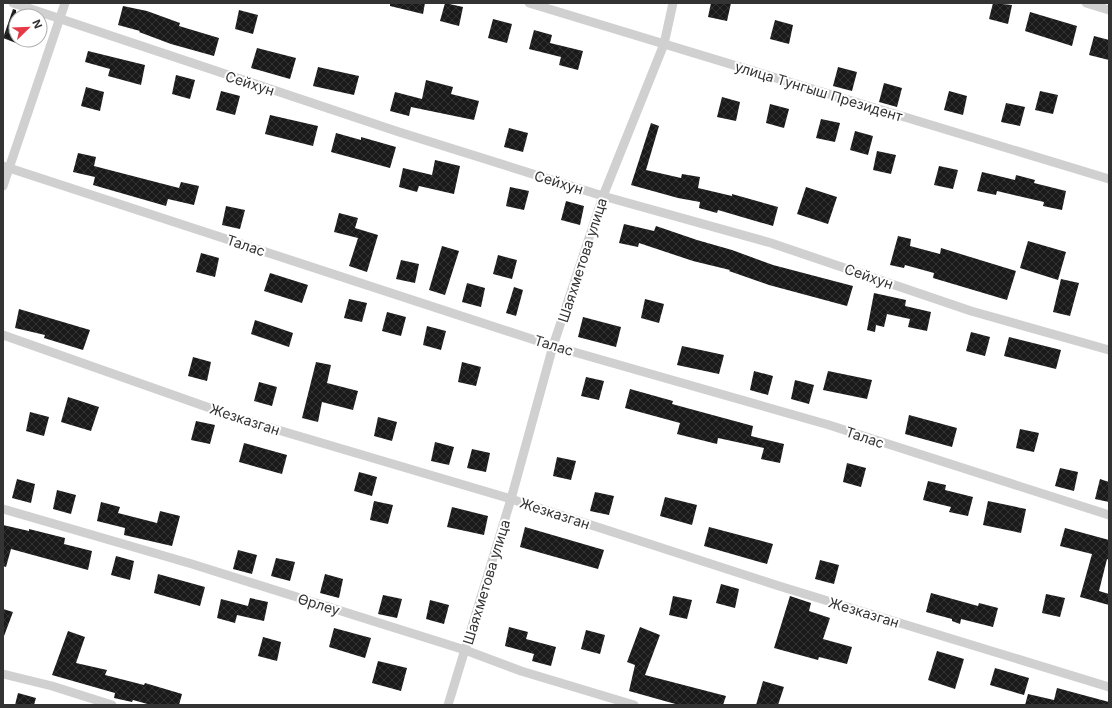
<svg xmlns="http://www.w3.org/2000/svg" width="1112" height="708" font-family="Inter,sans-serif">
<defs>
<pattern id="building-cross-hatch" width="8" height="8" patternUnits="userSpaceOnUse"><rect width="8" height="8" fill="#1a1a1a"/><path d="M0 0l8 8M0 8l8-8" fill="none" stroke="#333"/></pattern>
</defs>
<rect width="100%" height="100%" fill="#fff"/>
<g fill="url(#building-cross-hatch)">
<polygon points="390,3 425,3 423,14 390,6"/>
<polygon points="445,3 463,7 459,26 440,21"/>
<polygon points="711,3 731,3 727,21 708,17"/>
<polygon points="993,3 1012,5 1008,24 989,19"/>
<polygon points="123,6 147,11 180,23 179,26 219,38 214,56 171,44 139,32 140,31 118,25"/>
<polygon points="13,9 16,10 16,43 3,38"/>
<polygon points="239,10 258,15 253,34 235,29"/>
<polygon points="1030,12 1077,26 1072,46 1025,31"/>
<polygon points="493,19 512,24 507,43 488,38"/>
<polygon points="775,20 793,25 789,44 770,39"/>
<polygon points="534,30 552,35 550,43 583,51 578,70 559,65 561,57 529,49"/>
<polygon points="1094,36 1109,40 1109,60 1089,55"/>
<polygon points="257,48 296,58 290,79 251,68"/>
<polygon points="88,51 145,65 141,85 108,76 110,69 85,62"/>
<polygon points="318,67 359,76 354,95 313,86"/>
<polygon points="838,67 857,72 852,91 833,86"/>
<polygon points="176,75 195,80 190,99 172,94"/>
<polygon points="426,80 453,87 451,94 479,101 474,120 411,107 409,116 390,111 395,92 422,99"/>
<polygon points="884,83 902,88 897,107 879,102"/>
<polygon points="86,87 104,92 100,111 81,106"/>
<polygon points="221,91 240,96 235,115 216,110"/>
<polygon points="949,91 967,96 963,115 944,110"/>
<polygon points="1040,91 1058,95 1053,114 1035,110"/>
<polygon points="722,97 740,102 736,121 717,117"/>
<polygon points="1006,103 1025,107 1020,126 1001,122"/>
<polygon points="770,104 789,109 784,128 766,123"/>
<polygon points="270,115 318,126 313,146 265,134"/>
<polygon points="821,119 840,123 835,142 816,138"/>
<polygon points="651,123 659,126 646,170 681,178 682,174 700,177 698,188 732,196 732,194 778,207 773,226 718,210 717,213 699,208 700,202 678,198 631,185"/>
<polygon points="509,128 528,133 523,152 504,147"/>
<polygon points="855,131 873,136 868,155 850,150"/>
<polygon points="336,133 361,140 361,137 396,147 390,168 331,152"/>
<polygon points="877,151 896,155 891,174 873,170"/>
<polygon points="78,153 96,157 94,166 179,188 181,182 199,186 194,205 168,199 166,206 93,185 95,177 73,172"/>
<polygon points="435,160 460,166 454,194 419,186 417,192 399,187 403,168 432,175"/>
<polygon points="939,166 958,170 953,189 934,185"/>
<polygon points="982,172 1015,180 1016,175 1035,180 1034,183 1066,191 1062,210 1043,206 1044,202 997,191 996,195 977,191"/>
<polygon points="510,187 529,191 524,210 506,206"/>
<polygon points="806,187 837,197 828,224 797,214"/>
<polygon points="566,201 584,206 580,225 561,220"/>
<polygon points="226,206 245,210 240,229 222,225"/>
<polygon points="339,213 358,218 355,228 378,235 367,272 349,266 358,238 334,232"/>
<polygon points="624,224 654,231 656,226 697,240 732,250 773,265 853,286 847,306 769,285 729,271 730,270 693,261 639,243 638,247 619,243"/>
<polygon points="898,236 911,239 910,246 940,254 941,248 1016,271 1007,300 933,278 934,273 905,265 904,268 890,265"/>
<polygon points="1028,241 1066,252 1058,280 1020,268"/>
<polygon points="442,246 459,251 445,295 429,290"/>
<polygon points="201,253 219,258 215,277 196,272"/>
<polygon points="498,255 517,260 512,279 493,274"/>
<polygon points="401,260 419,264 415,283 396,279"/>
<polygon points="270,273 308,285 302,303 264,291"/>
<polygon points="1061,279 1079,283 1070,316 1053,312"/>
<polygon points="467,283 485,288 481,307 462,302"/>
<polygon points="514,287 523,290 516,316 506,313"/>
<polygon points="874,293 906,300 905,306 931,312 927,331 908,327 910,319 887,314 884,327 876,325 875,332 867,330"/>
<polygon points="349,299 367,303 362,322 344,318"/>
<polygon points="645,299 664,304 659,323 641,318"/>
<polygon points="19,309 90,330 83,350 44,338 45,335 15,328"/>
<polygon points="387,312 406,317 401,336 382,331"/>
<polygon points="583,317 621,327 616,347 578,337"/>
<polygon points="255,320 293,333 289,347 251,334"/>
<polygon points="427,326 446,331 441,350 423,345"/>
<polygon points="971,332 990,337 985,356 966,351"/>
<polygon points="1009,337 1061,350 1056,369 1004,356"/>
<polygon points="682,346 724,355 719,374 677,365"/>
<polygon points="193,357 211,362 207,381 188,376"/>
<polygon points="316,362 331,365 327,383 358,391 353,410 322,402 318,422 302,418"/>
<polygon points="462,362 481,367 476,386 458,382"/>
<polygon points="754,371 773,376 768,395 750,390"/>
<polygon points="828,371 872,380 867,399 823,390"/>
<polygon points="586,377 604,381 599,400 581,396"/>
<polygon points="795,380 814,385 809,404 791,399"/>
<polygon points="259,382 277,387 272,406 254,401"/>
<polygon points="630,389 673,401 672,404 753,426 751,436 784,444 780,463 761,459 764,448 718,438 717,444 677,434 680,423 625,408"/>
<polygon points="68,397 99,407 91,431 61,422"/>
<polygon points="30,412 49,417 44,436 26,431"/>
<polygon points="909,415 957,428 952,447 905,434"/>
<polygon points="378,417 397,422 392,441 374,436"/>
<polygon points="196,421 215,425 210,444 191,440"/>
<polygon points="1020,429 1039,433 1034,452 1016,448"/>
<polygon points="435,442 454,447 449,465 431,461"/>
<polygon points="244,443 287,455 282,474 239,462"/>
<polygon points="472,449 490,453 486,472 467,468"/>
<polygon points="557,457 576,461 571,480 553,476"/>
<polygon points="847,463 866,468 861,487 843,482"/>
<polygon points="1060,468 1078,472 1074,491 1055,486"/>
<polygon points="359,472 377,477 372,496 354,491"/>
<polygon points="17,479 35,484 31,503 12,498"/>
<polygon points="1100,479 1109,482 1109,502 1095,499"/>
<polygon points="928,481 946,485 945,490 973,497 968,516 949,512 951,507 923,500"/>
<polygon points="57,490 76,495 71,514 53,509"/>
<polygon points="595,492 614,496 609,515 590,511"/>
<polygon points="665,497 697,505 692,525 660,516"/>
<polygon points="374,501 393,505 388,524 370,520"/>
<polygon points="988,501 1026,509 1021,533 983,525"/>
<polygon points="101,502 120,507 118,513 157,523 160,511 180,516 172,546 124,535 125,528 97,521"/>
<polygon points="452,507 488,516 484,535 447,527"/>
<polygon points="3,525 29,531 29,529 65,538 64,544 92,551 88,570 11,549 6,567 3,566"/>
<polygon points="525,527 604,550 598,569 520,547"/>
<polygon points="709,527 773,544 767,564 704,546"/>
<polygon points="1065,528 1109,540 1109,560 1107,559 1099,591 1109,594 1109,605 1080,597 1092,554 1060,546"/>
<polygon points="238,550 257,555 252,574 233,569"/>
<polygon points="116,556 134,561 130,580 111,575"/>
<polygon points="276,558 295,562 290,581 271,576"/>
<polygon points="820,560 839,565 834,584 815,579"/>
<polygon points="158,574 205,587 200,606 154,593"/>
<polygon points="325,574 343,579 339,598 320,593"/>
<polygon points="721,584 739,589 735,608 716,603"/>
<polygon points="931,593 978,606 979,603 998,608 993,627 961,619 960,624 952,621 952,619 926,612"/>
<polygon points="1046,594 1065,598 1060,617 1042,613"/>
<polygon points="383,595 402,599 397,618 378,614"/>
<polygon points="673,596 692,600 687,619 669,615"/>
<polygon points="790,596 811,603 809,611 830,618 823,639 852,647 847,664 819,657 818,660 774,648"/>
<polygon points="250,598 268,602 264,621 237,615 235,623 217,618 221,599 248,606"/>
<polygon points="430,600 449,605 444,624 426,619"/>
<polygon points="3,609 13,612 4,636 3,635"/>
<polygon points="509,627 528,632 526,639 556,647 551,666 532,661 534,654 505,646"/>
<polygon points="640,627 660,635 645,675 726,696 723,705 679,705 629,691 635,665 627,662"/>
<polygon points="334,628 371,638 365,658 329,647"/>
<polygon points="586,630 605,635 600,654 581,649"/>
<polygon points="68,631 85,637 76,663 107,670 105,675 144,685 145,683 182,694 179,705 151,705 133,700 132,702 114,698 115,693 52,675"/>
<polygon points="263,637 281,642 277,661 258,656"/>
<polygon points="937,651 964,659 955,689 928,680"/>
<polygon points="378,661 407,668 401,691 372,683"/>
<polygon points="995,668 1029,678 1024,695 990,685"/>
<polygon points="763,681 784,687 778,705 756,705"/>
<polygon points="1057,688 1109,702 1109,705 1025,705 1028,694 1054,700"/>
<polygon points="18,693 36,698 34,705 15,705"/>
</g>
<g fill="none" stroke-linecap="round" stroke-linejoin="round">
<g stroke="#d0d0d0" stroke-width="9">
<polyline points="13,3 399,132 603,196 771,243 971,311 1109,350"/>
<polyline points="529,3 1109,179"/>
<polyline points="1086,3 1109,10"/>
<polyline points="3,166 553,346 829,425 1109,515"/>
<polyline points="3,186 65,3"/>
<polyline points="3,335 241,419 511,499 779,586 1109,687"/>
<polyline points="3,509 192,564 465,650 521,671 634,705"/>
<polyline points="3,674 52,686 112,705"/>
<polyline points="448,705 511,499 553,346 603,196 664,44 673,3"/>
</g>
</g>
<g text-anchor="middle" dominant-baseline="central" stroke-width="4" stroke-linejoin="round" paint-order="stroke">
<g font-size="14" fill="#333" stroke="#fff">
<text transform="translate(250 83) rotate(18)">Сейхун</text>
<text transform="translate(819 91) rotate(17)">улица Тунгыш Президент</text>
<text transform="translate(559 182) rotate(17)">Сейхун</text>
<text transform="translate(246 245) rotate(18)">Талас</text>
<text transform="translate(582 260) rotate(-72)">Шаяхметова улица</text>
<text transform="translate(869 276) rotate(19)">Сейхун</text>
<text transform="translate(554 345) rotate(17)">Талас</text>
<text transform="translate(245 419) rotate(18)">Жезказган</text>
<text transform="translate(865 437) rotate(18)">Талас</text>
<text transform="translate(555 513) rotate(18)">Жезказган</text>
<text transform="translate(486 582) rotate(-73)">Шаяхметова улица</text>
<text transform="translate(319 604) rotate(17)">Өрлеу</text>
<text transform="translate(864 612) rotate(17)">Жезказган</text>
</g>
</g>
<rect width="1112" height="708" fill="none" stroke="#333333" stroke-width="8"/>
<g transform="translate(28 28) rotate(67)"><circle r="19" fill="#ffffff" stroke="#adadad"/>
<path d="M0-3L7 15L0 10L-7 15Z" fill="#e63946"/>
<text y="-6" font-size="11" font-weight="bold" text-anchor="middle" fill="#333333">N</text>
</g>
</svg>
